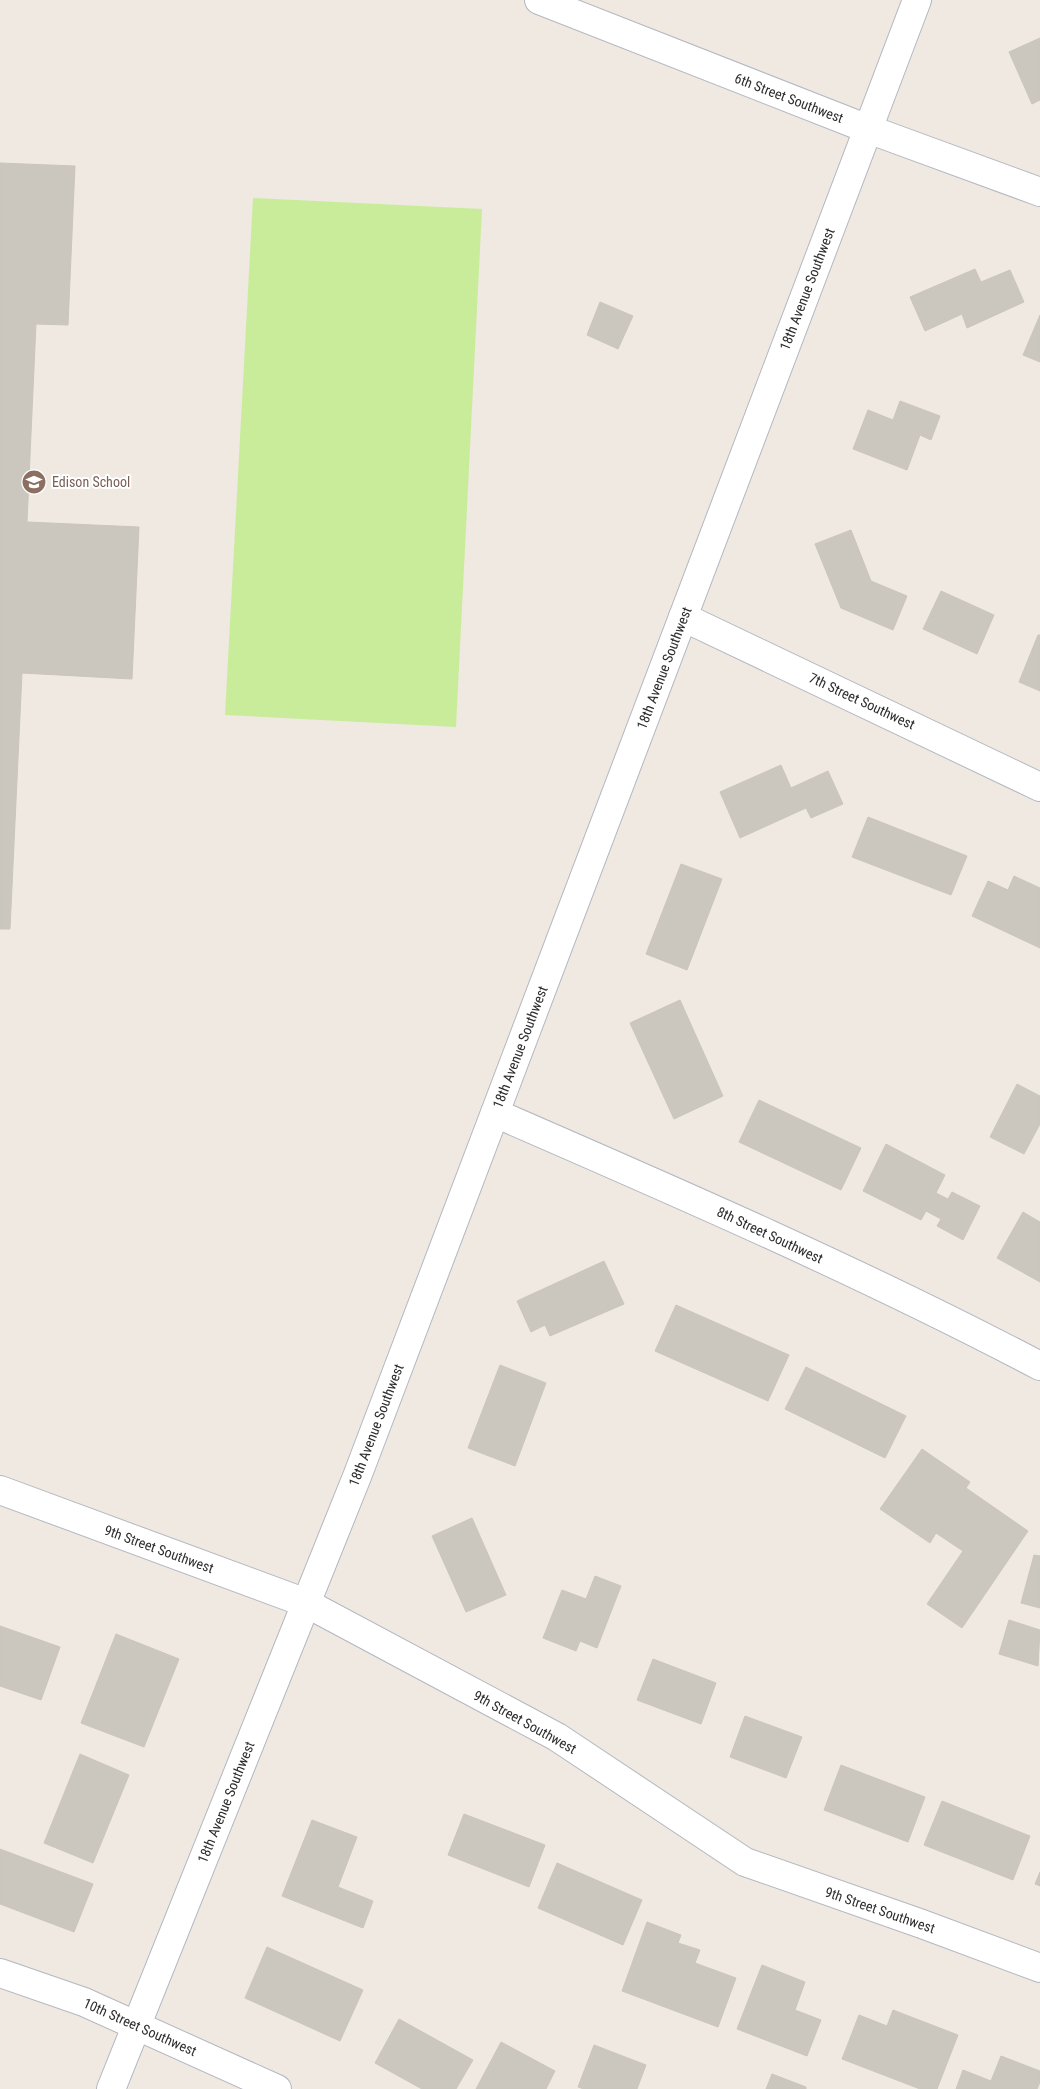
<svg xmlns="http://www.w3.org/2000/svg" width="1040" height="2089" font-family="'Roboto Condensed',sans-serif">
<rect width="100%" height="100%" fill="#efe9e1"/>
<polygon fill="#c9ec9a" points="253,198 482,209 456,727 225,715"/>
<g fill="#cbc7bf" stroke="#cbc5ba">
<polygon points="1040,38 1040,100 1032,104 1009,52"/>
<polygon points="0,163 75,166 68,325 36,324 27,522 139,527 132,679 22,673 10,929 0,929"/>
<polygon points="975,269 981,282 1010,270 1024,302 967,328 962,314 925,331 910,297"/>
<polygon points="600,302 633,316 618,349 587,335"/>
<polygon points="1040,315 1040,362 1023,355"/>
<polygon points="900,401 940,416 931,440 920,435 907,470 853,449 868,410 893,420"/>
<polygon points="851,530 871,581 907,596 893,630 841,608 815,544"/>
<polygon points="941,591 994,615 977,654 923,629"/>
<polygon points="1038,635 1040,635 1040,691 1019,682"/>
<polygon points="781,765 791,788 828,771 843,804 811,818 806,808 740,838 720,792"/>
<polygon points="868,817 967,856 951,895 852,857"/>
<polygon points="681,864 722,879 687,970 646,954"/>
<polygon points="1014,876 1040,888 1040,948 972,916 988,881 1008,890"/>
<polygon points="680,1000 723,1096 674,1119 630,1023"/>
<polygon points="1017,1084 1040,1096 1040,1124 1024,1154 990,1137"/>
<polygon points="759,1100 861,1148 841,1190 739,1142"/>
<polygon points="886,1144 945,1175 936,1193 948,1199 952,1192 980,1206 963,1240 937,1226 941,1219 926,1211 921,1220 863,1191"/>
<polygon points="1023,1212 1040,1222 1040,1282 997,1258"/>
<polygon points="604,1261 624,1304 550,1336 545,1325 531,1332 517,1301"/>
<polygon points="676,1305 789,1355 768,1401 655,1351"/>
<polygon points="500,1365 546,1383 515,1466 468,1448"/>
<polygon points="806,1367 906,1416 885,1458 785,1409"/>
<polygon points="922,1449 970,1482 966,1488 1028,1531 962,1628 927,1604 963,1551 936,1533 930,1543 880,1509"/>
<polygon points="472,1518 506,1595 466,1612 432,1536"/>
<polygon points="1034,1555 1040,1556 1040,1608 1021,1603"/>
<polygon points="595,1576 621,1586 597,1648 580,1641 576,1651 543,1638 562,1590 586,1599"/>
<polygon points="1009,1620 1040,1630 1038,1666 999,1654"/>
<polygon points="0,1626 60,1647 41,1700 0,1686"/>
<polygon points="116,1634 179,1659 144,1747 81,1723"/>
<polygon points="653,1659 716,1683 701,1724 637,1700"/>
<polygon points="745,1716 802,1737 786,1778 730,1757"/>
<polygon points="80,1754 129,1775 93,1863 44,1843"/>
<polygon points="841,1765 925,1797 908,1842 824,1810"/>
<polygon points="942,1801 1030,1836 1013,1880 924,1845"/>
<polygon points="464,1814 545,1845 529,1887 448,1855"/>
<polygon points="312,1820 357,1837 338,1887 373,1901 363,1928 282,1896"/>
<polygon points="0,1849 93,1884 74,1932 0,1904"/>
<polygon points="557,1863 642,1900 623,1945 538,1908"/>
<polygon points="1040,1872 1040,1886 1035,1884"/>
<polygon points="647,1922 681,1935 678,1943 700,1950 695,1963 736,1978 718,2027 622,1991"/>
<polygon points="267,1947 363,1990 340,2041 245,1998"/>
<polygon points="762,1965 805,1982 795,2010 821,2020 807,2056 737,2029"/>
<polygon points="893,2010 958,2035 937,2089 920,2089 842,2059 859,2015 887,2026"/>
<polygon points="399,2019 473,2060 456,2089 422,2089 375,2063"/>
<polygon points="501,2042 555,2071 546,2089 476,2089"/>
<polygon points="594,2045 646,2065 637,2089 584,2089 578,2087"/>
<polygon points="1001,2056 1040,2071 1040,2082 1037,2089 956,2089 963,2070 991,2081"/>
<polygon points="772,2074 806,2087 806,2089 766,2089"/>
</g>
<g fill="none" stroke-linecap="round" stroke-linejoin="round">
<defs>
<g id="street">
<polyline points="683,617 1040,787"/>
<path d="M495,1113C679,1193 863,1273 1040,1366"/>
<polyline points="0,1490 306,1603 557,1737 745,1862 922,1924 1040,1968"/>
<polyline points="0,1973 84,2002 277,2089"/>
<polyline points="111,2089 358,1474 917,0"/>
</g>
<polyline id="secondary" points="539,0 868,129 1040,192"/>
</defs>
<use href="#street" stroke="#b4b7c1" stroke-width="30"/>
<use href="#secondary" stroke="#b4b7c1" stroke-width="30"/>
<use href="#street" stroke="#fff" stroke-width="28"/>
<use href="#secondary" stroke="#fff" stroke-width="28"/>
</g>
<defs>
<symbol id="school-disc" viewBox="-11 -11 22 22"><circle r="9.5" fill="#8d6e63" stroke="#fff"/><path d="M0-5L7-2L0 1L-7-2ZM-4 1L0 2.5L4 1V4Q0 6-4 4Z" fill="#fff"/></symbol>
</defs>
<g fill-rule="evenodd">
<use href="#school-disc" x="20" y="468" width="28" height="28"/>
</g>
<g text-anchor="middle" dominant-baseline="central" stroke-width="4" stroke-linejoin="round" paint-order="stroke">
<g font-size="14" fill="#2e2e2e" stroke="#fff">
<text transform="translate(789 98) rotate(21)">6th Street Southwest</text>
<text transform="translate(807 289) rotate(-69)">18th Avenue Southwest</text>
<text transform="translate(664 668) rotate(-69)">18th Avenue Southwest</text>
<text transform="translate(862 701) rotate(25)">7th Street Southwest</text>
<text transform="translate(520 1047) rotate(-69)">18th Avenue Southwest</text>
<text transform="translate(770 1235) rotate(25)">8th Street Southwest</text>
<text transform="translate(376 1425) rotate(-69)">18th Avenue Southwest</text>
<text transform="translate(159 1549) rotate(20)">9th Street Southwest</text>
<text transform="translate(525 1722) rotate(29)">9th Street Southwest</text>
<text transform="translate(226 1802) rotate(-68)">18th Avenue Southwest</text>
<text transform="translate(880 1910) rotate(19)">9th Street Southwest</text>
<text transform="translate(140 2027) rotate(24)">10th Street Southwest</text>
</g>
<g font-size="14" fill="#785e54" stroke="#fff" text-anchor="start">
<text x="52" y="482">Edison School</text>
</g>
</g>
</svg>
